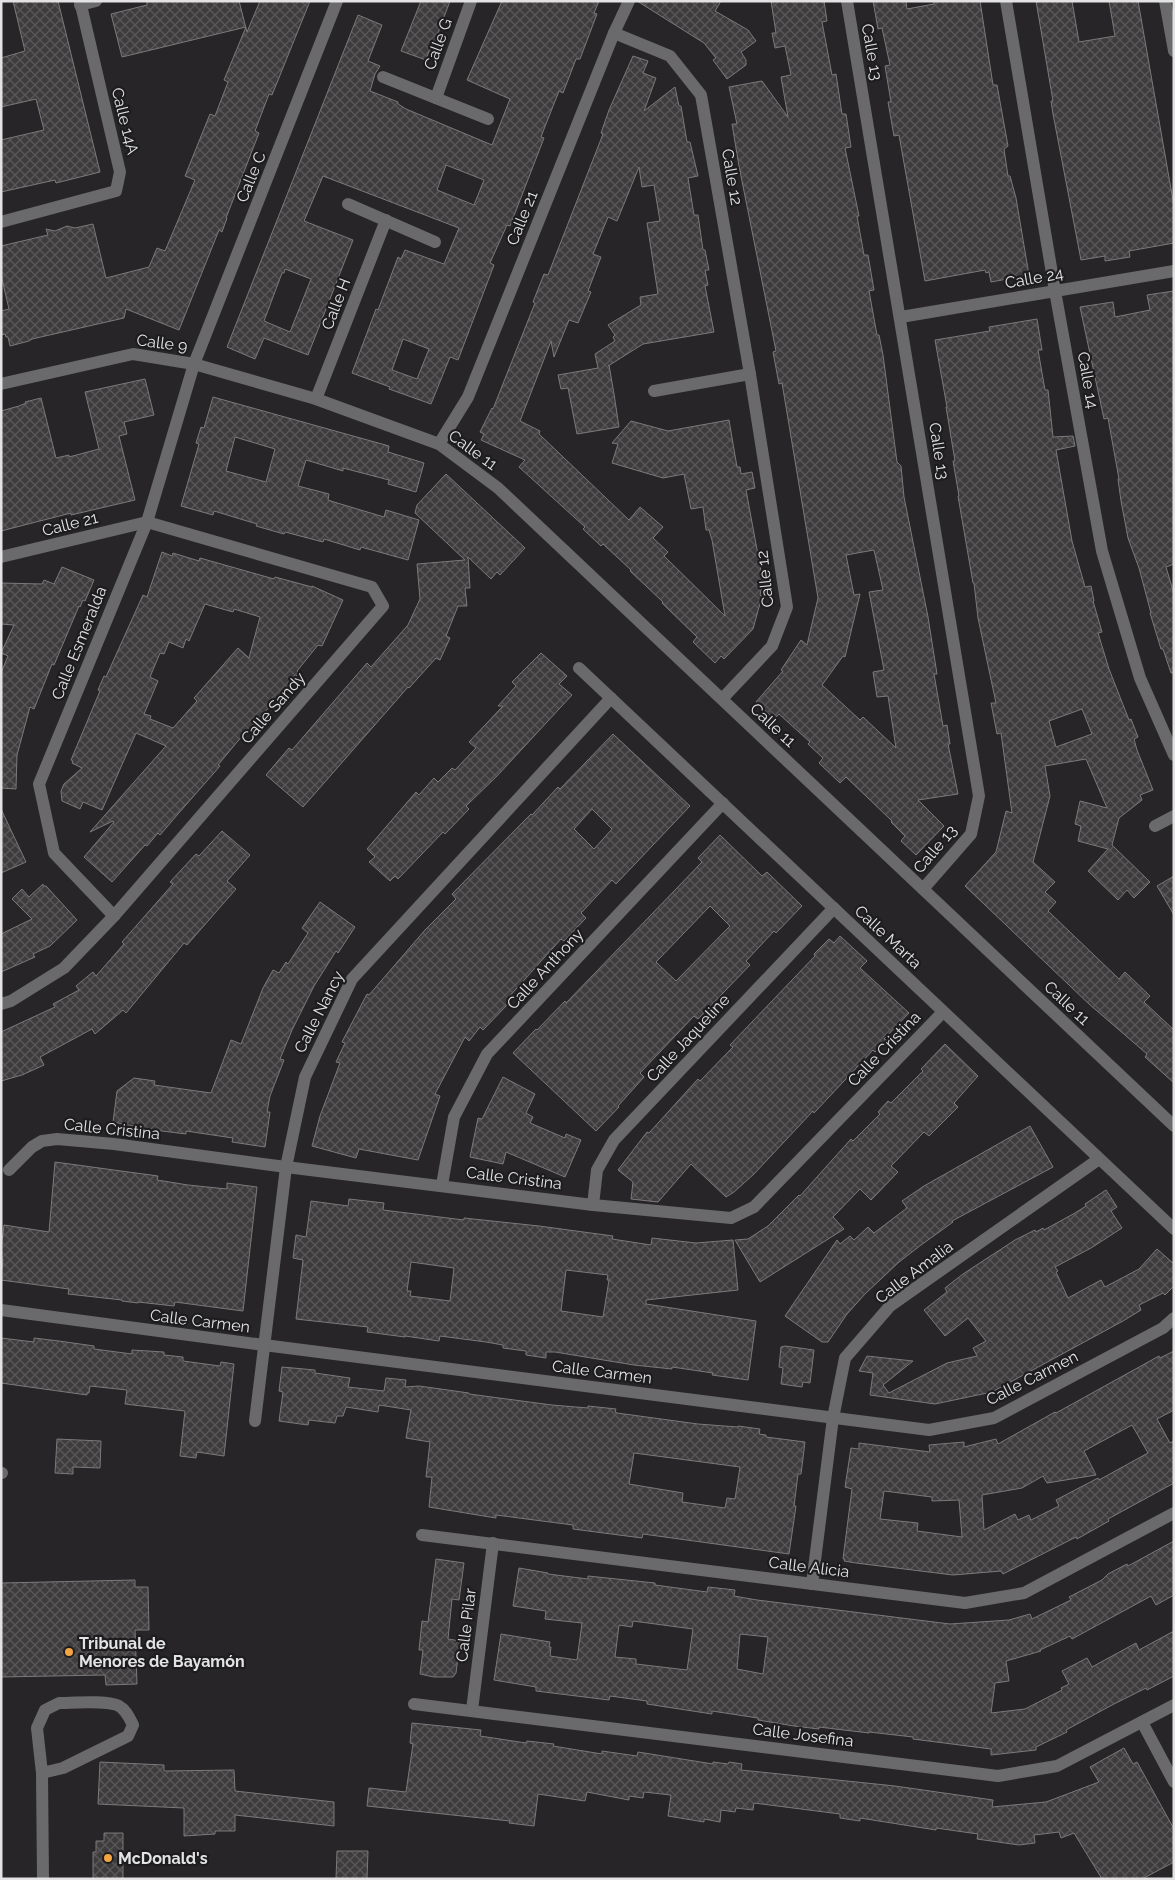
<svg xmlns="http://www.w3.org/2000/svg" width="1175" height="1880" font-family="Raleway,sans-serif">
<defs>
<pattern id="building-cross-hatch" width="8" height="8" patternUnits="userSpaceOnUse" patternTransform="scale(1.25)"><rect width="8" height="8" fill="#3f3c3e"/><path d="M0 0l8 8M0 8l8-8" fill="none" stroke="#5b585a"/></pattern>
</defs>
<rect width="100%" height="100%" fill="#272527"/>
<g fill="url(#building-cross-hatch)" stroke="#7c797b" fill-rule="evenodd">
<polygon points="13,1 58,1 100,172 56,183 55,180 1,192 1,140 44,130 36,99 1,107 1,58 25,51"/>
<polygon points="147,1 239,1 247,32 260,1 310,1 272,95 269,94 255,131 259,133 226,218 227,218 222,232 219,230 179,330 126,309 124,318 32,339 29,341 10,346 8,337 6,337 5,334 1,335 1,311 9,309 1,275 1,246 48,235 46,229 55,231 67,226 75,228 93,224 106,278 149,267 157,248 165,251 195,180 185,176 210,114 215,116 228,82 224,80 246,27 122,57 111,14 147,5"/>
<polygon points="421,1 450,1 431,52 429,51 426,60 401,51"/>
<path d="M502,1H599L594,13L597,14L580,59H576L563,93L559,91L544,129L541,137L544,138L510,226L507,225L490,263L494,265L458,360L450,357L431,404L389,389L390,387L352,373L376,309L378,310L398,257L401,259L405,250L444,264L459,228L323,176L304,221L353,240L308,355L264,338L255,359L227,347L358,15L382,25L368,61L380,66L375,74L370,91L398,102V104L406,109L492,145L510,99L467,80ZM446,165L484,180L474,205L437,190ZM285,269L311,279L290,332L264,321L282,273H284ZM403,339L429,349L417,379L392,370Z"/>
<polygon points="637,1 721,1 715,11 748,30 756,41 741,52 746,60 746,65 727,79 713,60 716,58 704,43"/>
<path d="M771,1H824L827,21L822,22L832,75L836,74L842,114H846L851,147L845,148L859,216H857L864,255H868L874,290L869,291L877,335H879L883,355L897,462L901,466L904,497L928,617L937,674H934L943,726L947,725L950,744H948L958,794L918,800L944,826L916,855L901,841L905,836L891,822L892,821L846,777L840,783L819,763L823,758L808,744L810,742L779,714L774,719L756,702L783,671L781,670L801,640L807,645L818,598L782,383L779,384L773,352L776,351L739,166L732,124H737L729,87L762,81L788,117L781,77L791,75L785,46L775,48L772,33H776ZM874,550L883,590L869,592L884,670L873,672L877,697L888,696L896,748L863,717L860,720L822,685L843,656L845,657L860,594L854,595L846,555Z"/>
<polygon points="873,1 906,1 907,9 934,4 934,1 980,1 993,85 997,85 1008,146 1004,149 1008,176 1010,176 1016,198 1029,275 991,282 989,272 986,273 985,270 925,281 899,135 894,136 888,102 891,102 885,66 890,65 882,28 878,29"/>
<polygon points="1036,1 1072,1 1079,42 1115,36 1109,1 1138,1 1174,206 1174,243 1129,251 1130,257 1105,261 1105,256 1081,260 1053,114 1051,101 1053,101"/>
<polygon points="633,56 648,61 643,73 656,78 644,111 675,87 679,106 681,106 687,142 690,142 698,176 688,178 694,215 698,215 703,250 705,250 709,270 705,270 708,285 705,286 714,332 643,344 608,366 609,365 614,394 619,427 577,434 568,388 561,389 558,375 598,368 595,354 615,341 613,337 615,335 608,325 641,305 640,297 658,294 647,223 660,221 654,185 642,187 639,167 617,221 608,217 593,254 601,257 588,291 591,292 578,323 569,320 554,357 551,341 520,421 540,431 539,434 629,520 640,507 663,527 653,538 668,552 664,556 725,616 712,540 709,530 706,530 703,507 691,509 684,474 663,478 612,463 618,444 612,443 631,421 668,431 729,420 737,467 740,467 741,474 752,472 755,488 746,490 763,582 760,595 762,596 753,629 724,659 721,656 715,663 693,642 697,637 662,603 663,602 630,571 631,570 603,544 601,546 583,529 585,527 519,467 525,460 481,440 484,434 480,432 492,408 493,409 535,303 533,302 544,274 548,275 603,134 601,133 609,110"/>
<polygon points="1174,291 1174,564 1166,567 1174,594 1174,673 1171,673 1163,649 1161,649 1150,613 1151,613 1139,568 1128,538 1121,501 1118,479 1119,479 1108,418 1104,419 1080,307 1113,302 1115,317 1150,310 1147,295"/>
<path d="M1037,319L1042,350H1038L1045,390H1048L1053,437L1073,436L1075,446L1056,450L1072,541L1085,587L1091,586L1094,601H1093L1102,632L1098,633L1109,669L1129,720L1131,719L1138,737L1134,739L1137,750L1153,790L1140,795L1142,800L1119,818L1112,845L1150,882L1134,898L1127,890L1118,900L1088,871L1108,849L1078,841L1081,826L1075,824L1080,801L1107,808L1086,759L1045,766L1050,796L1033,862L1055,882L1045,892L1056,902L1048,911L1119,979L1125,972L1150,996L1144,1002L1174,1030V1083L1145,1057L1147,1054L1089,1004L965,886L996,852L1006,811L1012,813L1001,733L997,734L991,703H996L978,618L974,583H973L958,496H959L953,461H955L946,407H947L935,340L990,331L989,327ZM1082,709L1092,734L1056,747L1049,721Z"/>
<polygon points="145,379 154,415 124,422 127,434 119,436 135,500 71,515 71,513 1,531 1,411 19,406 26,403 25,402 41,398 56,458 69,455 69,457 99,449 85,392"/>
<path d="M213,397L389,446L388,452L424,463L416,492L388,484L389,480L343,468V471L306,460L298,486L329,494L328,500L334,502L384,517L386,510L419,520L408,560L361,547L360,550L324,539L323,542L285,532L284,534L256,526L257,524L214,511L213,515L181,506L199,444L196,443L201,427L204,428ZM235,437L275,449L266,482L226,471Z"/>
<polygon points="446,474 525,548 500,575 497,572 491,579 468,557 470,588 465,588 467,606 458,606 446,636 450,638 440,660 436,658 409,688 408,687 303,807 266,775 289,748 292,750 367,663 371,667 408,625 420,599 417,564 465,560 415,513 417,505"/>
<path d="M162,552L172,556L173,553L199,561L200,558L274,579L275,577L312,587V586L343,600L322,646L318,645L297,671L299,673L285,690L237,742L218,765L220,766L178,814L160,835L158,833L147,846L145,845L112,882L84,857L114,822L113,821L90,832L166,746L136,733L102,810L83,802L80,809L62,801L61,791L64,784L82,768L72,763L73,761L71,760L100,691L98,690L104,676L106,677L143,595L147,597ZM205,604L233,612L234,609L260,617L249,658L238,648L194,698L197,701L173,728L150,719L151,716L144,714L158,681L150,677L160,653L164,654L169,642L183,648L186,639L189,641Z"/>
<polygon points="62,567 94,580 85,601 83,600 80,607 79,606 54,665 52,664 34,709 30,707 17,755 16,789 1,788 1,673 8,656 1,653 14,625 1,624 1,583 42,584 44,580 54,584"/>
<polygon points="541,653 567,676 559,684 572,695 497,776 466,806 469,809 445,834 443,832 398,879 395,876 390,881 369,862 375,857 367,849 416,792 419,795 434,778 438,782 452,768 455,770 476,748 469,742 503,706 498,706 516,686 512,682"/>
<path d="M613,734L690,806L616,884L612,880L581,913L586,918L564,941L561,939L507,999L510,1002L483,1030L480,1027L469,1041L465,1037L435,1094L440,1096L418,1160L359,1149L356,1158L312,1146L320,1116L340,1063L336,1062L345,1043L342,1042L367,994L369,995L425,930L456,899L452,894L531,814L532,815L558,787L560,789ZM592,809L612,829L594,849L574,829Z"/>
<polygon points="1,809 26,862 1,873"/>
<polygon points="222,831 250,855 227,881 236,889 187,945 184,943 126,1013 123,1010 95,1034 92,1029 40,1057 44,1065 22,1075 1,1081 1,1032 55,1007 53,1004 79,990 76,986 93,972 96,976 124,944 122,942 173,884 170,882 196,854 199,856"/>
<path d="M720,835L762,876L767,872L802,906L776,933L774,931L746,961L750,965L698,1019L694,1016L640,1073L644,1077L618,1106L619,1107L596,1131L513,1053L536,1029L537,1030L565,1001L566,1003L677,888L702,862L698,858ZM710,906L730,926L676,981L656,962Z"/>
<polygon points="1174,876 1174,915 1157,886"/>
<polygon points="43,884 43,886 46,886 77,920 50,946 33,954 35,957 1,972 1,934 32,919 12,899 22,889 29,897"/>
<polygon points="320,902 355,927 338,953 336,951 314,986 292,1030 280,1059 284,1060 270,1096 267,1112 270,1112 265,1147 232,1142 233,1138 186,1131 186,1134 154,1130 113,1122 117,1091 134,1078 155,1081 154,1085 211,1093 231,1040 241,1044 263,988 273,970 279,973 286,962 288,964 308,933 302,928"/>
<polygon points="840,936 867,961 860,968 909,1013 884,1039 886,1040 875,1052 873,1050 814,1113 813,1111 754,1174 734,1192 726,1197 691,1164 658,1202 631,1199 633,1182 618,1170 647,1132 649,1133 698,1079 700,1081 733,1047 730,1045 815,956 814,954 829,939 834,943"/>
<polygon points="945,1044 978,1076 954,1103 958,1107 929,1136 924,1132 891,1166 898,1172 871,1200 860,1189 833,1217 844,1229 760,1282 735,1240 748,1239 768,1226 799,1195 800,1196 851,1139 853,1141 880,1114 878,1112 888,1101 891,1103 923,1071 921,1069"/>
<polygon points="503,1077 535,1094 526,1113 533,1117 530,1123 565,1138 566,1134 581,1140 565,1177 506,1152 503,1164 470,1157 478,1118 482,1119"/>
<polygon points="1030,1126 1053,1167 952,1221 953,1222 921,1245 899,1262 865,1294 847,1314 828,1342 822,1342 785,1316 837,1240 840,1244 850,1236 854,1240 868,1227 874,1233 907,1208 902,1201 924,1186"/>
<polygon points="55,1162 158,1176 157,1180 188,1185 227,1189 227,1183 257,1187 243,1311 175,1302 174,1306 138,1302 138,1303 122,1301 122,1300 68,1294 69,1289 1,1280 3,1259 1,1259 1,1249 4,1225 49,1232"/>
<polygon points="1106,1190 1117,1207 1111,1211 1122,1228 1091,1248 1055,1267 1058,1271 1056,1272 1068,1298 1101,1280 1105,1287 1139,1269 1157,1249 1174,1264 1174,1286 1165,1295 1163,1293 1139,1305 1141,1310 1123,1321 992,1392 935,1404 870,1395 873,1373 859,1371 867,1356 913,1361 883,1385 889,1393 947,1363 977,1356 973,1348 986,1341 968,1318 945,1336 924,1310 947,1292 945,1288 963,1274 1015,1240 1035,1230 1036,1232 1043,1228 1044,1230 1075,1213 1086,1206 1085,1204"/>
<path d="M349,1199L384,1203L383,1210L464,1220V1218L539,1226L613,1236L612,1239L651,1245L652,1238L696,1243L733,1240L738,1290L646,1300V1304L756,1321L748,1380L712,1375L713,1373L672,1367V1369L634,1365L555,1352H546V1358L526,1355V1351L503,1348V1345L486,1342L440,1336L439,1341L405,1336V1337L367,1332L368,1327L296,1319L303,1260L293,1258L296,1235L306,1237L311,1201L348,1206ZM411,1262L454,1268L450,1301L410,1296L411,1291H407ZM566,1270L608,1275L607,1280H609L603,1317L561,1311Z"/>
<polygon points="1,1338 34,1342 34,1338 59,1341 94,1346 94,1349 132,1354 132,1350 164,1352 164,1355 183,1357 183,1361 220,1366 221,1362 234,1364 224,1456 197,1452 196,1458 180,1456 185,1411 125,1404 127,1390 90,1386 89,1393 87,1393 87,1395 1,1383"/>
<polygon points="785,1346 814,1350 810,1383 803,1382 802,1387 781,1384 783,1368 779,1367 781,1347"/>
<path d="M1174,1351V1410L1157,1419L1170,1443L1174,1441V1483L1108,1519L1109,1521L1077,1539L1076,1537L1003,1574L1001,1571L953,1575L856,1563L844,1561L845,1559H843L852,1489L845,1487L851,1448L859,1449V1443L930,1452L929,1445L964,1442V1447L996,1439L998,1444L1055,1412L1056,1413L1159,1356L1160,1358ZM1132,1425L1148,1453L1099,1480L1098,1478L1056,1500L1059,1506L1031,1520L1029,1515L1018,1520L1015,1514L984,1530L982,1495L1022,1488L1043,1476L1047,1483L1096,1475L1084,1451ZM884,1491L932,1497V1501L959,1500L962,1537L917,1531L918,1523L880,1519Z"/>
<path d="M282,1367L315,1370V1373L350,1378L348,1387L384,1391L386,1378L406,1380L405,1387L419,1386L469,1393V1394L552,1405L588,1408V1406L616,1409L615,1412L617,1413L698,1424L738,1427V1426L760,1429L759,1434L766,1435V1437L805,1442L801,1474H798L794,1506H796L789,1554L643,1534L642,1538L573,1529V1525L496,1515V1518L429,1507L432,1477H426L430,1442L406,1438L411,1410L379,1405L378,1412L346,1407L343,1416H337L335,1423L309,1420L308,1425L279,1421L283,1392L279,1391ZM634,1453L740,1467L735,1499L727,1498L725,1508L682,1502L683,1493L629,1484Z"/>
<polygon points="57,1439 101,1441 100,1468 73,1467 73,1474 55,1473"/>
<path d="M1174,1541V1595L1156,1605L1151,1596L1072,1639L1070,1636L1040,1650L1041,1651L1006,1661L1009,1681L995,1683L991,1713L1025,1709L1062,1690L1061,1688L1069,1684L1062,1671L1087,1658L1092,1667L1136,1643L1139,1650L1174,1631V1676L1147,1690L1146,1688L1112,1705L1066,1730L1067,1732L1036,1747V1750L991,1755V1749L913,1739V1737L869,1732V1733L819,1727V1729L794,1726L758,1720V1718L712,1711V1714L647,1704V1701L610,1696L609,1700L536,1691V1687L494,1680L501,1634L550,1642L549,1647H551L550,1656L577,1660L582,1623L545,1619L546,1611L513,1606L519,1568L548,1573V1574L588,1579V1576L655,1583V1585L707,1592L708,1587L735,1590L734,1596L757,1600L950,1624L1009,1620L1030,1614L1032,1619L1071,1600L1069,1597L1102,1580L1108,1574L1127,1564L1128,1566ZM633,1621L693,1629L687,1670L636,1664V1659L615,1657L619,1625L632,1627ZM740,1634L768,1637L763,1674L737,1669Z"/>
<polygon points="436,1559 464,1563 459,1600 452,1599 448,1639 460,1641 456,1673 453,1677 434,1677 420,1674 423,1650 419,1650 422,1621 428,1622"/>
<polygon points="135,1580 135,1587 148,1587 149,1630 135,1630 137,1684 106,1685 105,1675 1,1677 1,1583"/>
<polygon points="412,1723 481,1730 480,1736 526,1743 527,1741 554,1744 553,1746 602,1754 602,1751 637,1756 638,1752 713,1764 713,1762 728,1764 729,1762 742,1764 741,1770 895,1786 993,1800 992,1807 1046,1802 1099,1782 1090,1767 1124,1748 1133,1764 1137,1762 1174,1829 1174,1862 1142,1879 1102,1879 1074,1833 1061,1838 1059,1832 1034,1835 1035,1843 1019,1845 977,1839 978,1834 936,1828 936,1830 860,1818 860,1821 840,1818 840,1814 754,1803 753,1810 736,1808 735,1812 721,1810 720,1822 704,1819 704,1822 668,1816 671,1795 644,1792 643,1798 629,1796 629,1800 587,1792 585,1801 538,1794 534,1826 509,1823 510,1821 367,1806 369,1788 406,1792 413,1744 410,1743"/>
<polygon points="100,1762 164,1765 164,1771 234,1770 235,1791 334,1802 334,1826 235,1815 235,1831 215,1831 215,1834 184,1836 184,1808 98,1804"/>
<polygon points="104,1833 123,1833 123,1879 93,1879 93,1852 96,1852 96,1841 104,1841"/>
<polygon points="337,1851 368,1851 367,1879 336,1879"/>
</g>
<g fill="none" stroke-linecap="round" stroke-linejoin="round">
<g stroke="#6a696b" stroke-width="12">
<polyline points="847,1 979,796 971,834 923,889"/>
<polyline points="1006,1 1055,291 1102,551 1140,678 1174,755"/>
<polyline points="1165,1 1174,51"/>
<polyline points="80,5 96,1"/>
<polyline points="614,33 670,56 701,95 750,374 787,607 772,646 722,699"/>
<polyline points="383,77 488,119"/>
<polyline points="436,98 471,1"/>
<polyline points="348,204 435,242"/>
<polyline points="1,222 116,191 120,172 80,1"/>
<polyline points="901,317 1174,271"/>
<polyline points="1,384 133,354 194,364 316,399 439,444 498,488 1174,1126"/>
<polyline points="654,391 750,374"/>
<polyline points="316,399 386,220"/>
<polyline points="439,444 468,397 614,33 629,1"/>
<polyline points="1,557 147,522 372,587 383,606 114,916 64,968 11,1001 1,1004"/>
<polyline points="579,668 1174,1229"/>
<polyline points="1155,826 1174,816"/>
<polyline points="114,916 54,853 39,784 147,522 194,364 337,1"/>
<polyline points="9,1170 32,1147 42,1141 57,1139 114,1144 286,1167 593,1205 731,1218 754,1207 943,1012"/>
<polyline points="442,1185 454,1117 487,1054 723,803"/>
<polyline points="593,1205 597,1170 614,1140 834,908"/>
<polyline points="1,1310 264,1345 929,1430 994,1418 1163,1328 1174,1318"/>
<polyline points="255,1421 286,1167 305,1077 352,979 611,698"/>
<polyline points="1,1473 2,1473"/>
<polyline points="422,1535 965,1603 1024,1593 1174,1513"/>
<polyline points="812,1584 833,1418 845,1358 890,1306 1099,1159"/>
<path d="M59,1703C72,1703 108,1700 119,1706C126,1710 129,1717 133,1725L128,1736L63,1768L42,1773L37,1728L45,1710Z"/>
<polyline points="414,1704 998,1776 1057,1766 1174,1705"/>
<polyline points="472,1710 493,1543"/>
<polyline points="1142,1722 1174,1782"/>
<polyline points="42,1773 43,1879"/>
</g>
</g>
<g fill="#f3a443" stroke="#1d1c1e" stroke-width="2">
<circle cx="69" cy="1652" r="5"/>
<circle cx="108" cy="1858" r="5"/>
</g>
<g text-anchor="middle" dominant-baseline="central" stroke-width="4.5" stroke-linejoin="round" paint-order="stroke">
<g font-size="16" fill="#e4e3e4" stroke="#1d1c1e">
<text transform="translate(438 44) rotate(-70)">Calle G</text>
<text transform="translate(872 52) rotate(80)">Calle 13</text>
<text transform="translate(125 121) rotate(76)">Calle 14A</text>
<text transform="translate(251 177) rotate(-68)">Calle C</text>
<text transform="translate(732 177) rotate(80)">Calle 12</text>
<text transform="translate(522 218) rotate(-68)">Calle 21</text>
<text transform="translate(1034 278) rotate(-10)">Calle 24</text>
<text transform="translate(336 304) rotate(-69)">Calle H</text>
<text transform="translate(162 343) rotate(7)">Calle 9</text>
<text transform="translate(1088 380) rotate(80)">Calle 14</text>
<text transform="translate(473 450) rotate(36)">Calle 11</text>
<text transform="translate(939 451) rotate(81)">Calle 13</text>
<text transform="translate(70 524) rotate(-14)">Calle 21</text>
<text transform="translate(765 579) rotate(-96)">Calle 12</text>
<text transform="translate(79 643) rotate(-68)">Calle Esmeralda</text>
<text transform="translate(273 708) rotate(-49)">Calle Sandy</text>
<text transform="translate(773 725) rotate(43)">Calle 11</text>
<text transform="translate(935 849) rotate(-50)">Calle 13</text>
<text transform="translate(888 937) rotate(43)">Calle Marta</text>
<text transform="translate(545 969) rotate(-47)">Calle Anthony</text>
<text transform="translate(1067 1003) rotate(43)">Calle 11</text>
<text transform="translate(319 1012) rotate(-63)">Calle Nancy</text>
<text transform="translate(688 1038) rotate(-47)">Calle Jaqueline</text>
<text transform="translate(884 1049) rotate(-46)">Calle Cristina</text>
<text transform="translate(112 1129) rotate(6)">Calle Cristina</text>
<text transform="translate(514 1178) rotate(7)">Calle Cristina</text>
<text transform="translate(914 1272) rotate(-37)">Calle Amalia</text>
<text transform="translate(200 1321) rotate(7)">Calle Carmen</text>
<text transform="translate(602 1372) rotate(7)">Calle Carmen</text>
<text transform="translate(1032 1378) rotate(-27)">Calle Carmen</text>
<text transform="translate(809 1567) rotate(7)">Calle Alicia</text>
<text transform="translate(466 1625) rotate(-83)">Calle Pilar</text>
<text transform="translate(803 1735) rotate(7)">Calle Josefina</text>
</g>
<g font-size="16" font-weight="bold" fill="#e4e3e4" stroke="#1d1c1e" text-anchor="start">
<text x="79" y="1643">Tribunal de<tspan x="79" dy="18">Menores de Bayamón</tspan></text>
<text x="118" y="1858">McDonald's</text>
</g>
</g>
<rect width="1175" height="1880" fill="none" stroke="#e4e3e4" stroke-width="5"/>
</svg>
